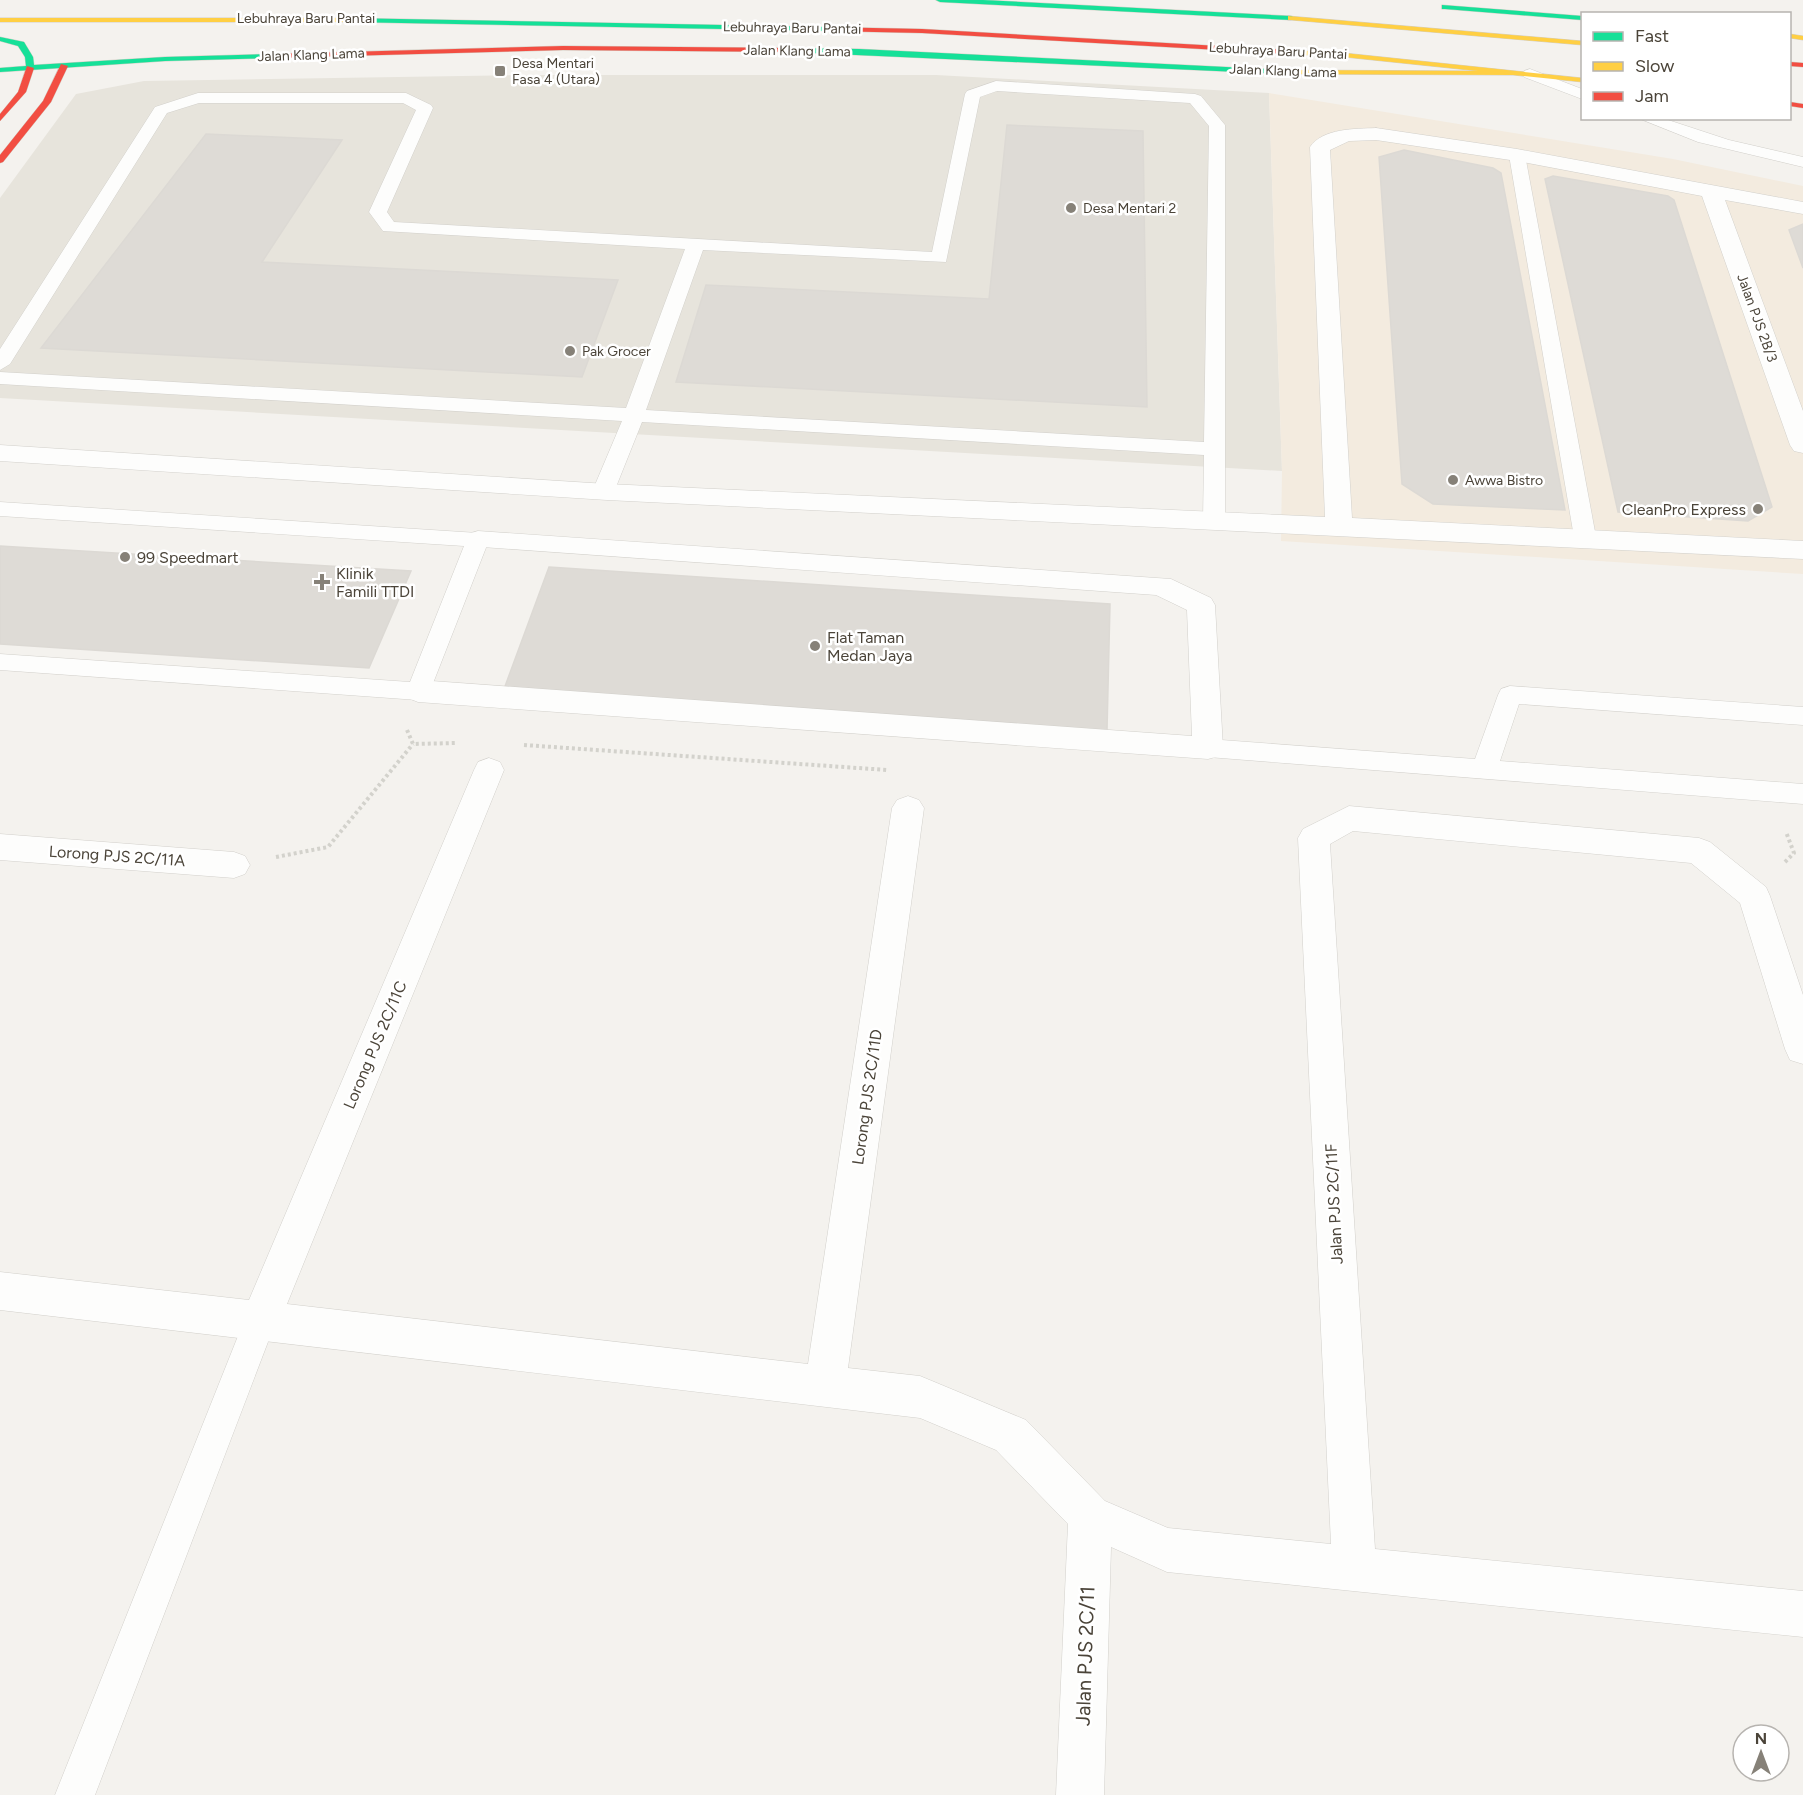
<svg xmlns="http://www.w3.org/2000/svg" width="1803" height="1795" font-family="Figtree,sans-serif">
<rect width="100%" height="100%" fill="#f4f2ee"/>
<polygon fill="#e7e4dc" points="527,75 936,75 1269,93 1282,471 0,398 0,198 76,94 144,81"/>
<polygon fill="#f3ebdf" points="1269,93 1673,159 1803,186 1803,574 1281,541 1282,471"/>
<g fill="#dedbd6" stroke="#dcd9d4" stroke-width="1.5">
<polygon points="1007,125 1143,131 1147,407 676,382 706,285 989,299"/>
<polygon points="206,134 342,140 262,262 618,280 582,377 41,348"/>
<polygon points="1404,150 1493,168 1501,173 1565,510 1433,504 1402,484 1379,157"/>
<polygon points="1553,176 1668,196 1674,200 1772,507 1748,521 1618,512 1545,179"/>
<polygon points="1803,224 1803,268 1789,230"/>
<polygon points="0,546 411,571 369,668 0,644"/>
<polygon points="549,567 1110,604 1107,731 504,689"/>
</g>
<g fill="none" stroke-linecap="round" stroke-linejoin="round">
<defs>
<g id="lane">
<polygon points="1530,69 1582,89 1582,99 1524,77 1522,74 1524,71"/>
<path d="M996,81L1195,94L1201,96L1225,125V522L1222,527H1206L1203,522L1204,455L642,422L614,492L611,497H595L592,492L622,421L0,384V372L626,408L685,249L383,231L369,212L416,110L403,103H199L167,113L10,364L0,370V349L155,107L198,93H406L431,105L433,108L387,212L394,222L932,252L965,94L967,91ZM997,91L1190,103L1209,126L1204,442L646,410L703,250L946,262L980,97Z"/>
<polygon points="1638,118 1662,118 1729,140 1803,157 1803,167 1698,142"/>
<polygon points="1517,150 1525,155 1596,537 1593,542 1577,542 1574,537 1509,155"/>
<polygon points="0,502 478,533 486,535 489,540 430,691 427,697 418,700 0,670 0,654 410,682 464,546 0,516"/>
<polygon points="1510,686 1803,707 1803,725 1519,704 1500,761 1803,784 1803,804 1208,757 1199,755 1196,748 1199,741 1208,739 1475,759 1498,695 1501,689"/>
<polygon points="260,1305 272,1310 276,1321 95,1795 55,1795 244,1321 248,1310"/>
</g>
<g id="street">
<path d="M1376,128L1517,149L1803,202V214L1725,200L1803,411V453L1794,451L1790,445L1702,196L1517,161L1376,140L1349,141L1330,150L1352,518L1803,541V559L607,500L0,461V445L607,484L1325,517L1310,147C1323,128 1355,129 1376,128Z"/>
<polygon points="478,531 1171,579 1211,598 1215,605 1223,748 1219,756 1208,759 418,702 408,698 403,691 408,684 418,680 1192,736 1187,610 1156,595 468,546 465,540 468,534"/>
<polygon points="489,758 500,762 504,770 287,1304 808,1364 892,808 897,800 908,796 919,800 924,808 848,1368 920,1376 1026,1420 1105,1501 1168,1528 1331,1544 1298,838 1303,829 1349,806 1699,838 1710,842 1766,887 1770,896 1803,995 1803,1064 1790,1060 1785,1049 1740,903 1691,863 1353,831 1330,844 1375,1549 1803,1591 1803,1637 1167,1572 1111,1547 1104,1795 1056,1795 1068,1524 996,1450 920,1418 0,1310 0,1272 249,1300 474,770 478,762"/>
<polygon points="0,834 234,852 245,856 250,865 245,874 234,878 0,860"/>
</g>
<g id="fast">
<polygon points="936,0 983,0 1291,16 1295,18 1291,20 940,2"/>
<polygon points="1442,5 1582,16 1582,20 1445,9 1442,9"/>
<polygon points="344,18 827,27 831,29 827,31 347,22 344,22"/>
<polygon points="0,37 24,42 33,57 34,65 165,57 272,54 276,56 272,58 165,61 0,72 0,68 26,66 25,57 18,46 0,41"/>
<polygon points="792,48 859,49 1286,70 1290,72 1286,74 789,52 789,48"/>
</g>
<g id="slow">
<polygon points="1288,16 1582,41 1582,45 1291,20 1288,20"/>
<polygon points="0,18 347,18 351,20 347,22 0,22"/>
<polygon points="1790,34 1803,36 1803,40 1790,38"/>
<polygon points="1288,50 1344,53 1582,78 1582,82 1513,75 1286,74 1283,74 1283,70 1478,71 1344,57 1285,54 1285,50"/>
</g>
<g id="jam">
<polygon points="824,27 922,29 1288,50 1292,52 1288,54 922,33 827,31 824,31"/>
<polygon points="563,46 792,48 796,50 792,52 563,50 272,58 268,56 272,54"/>
<polygon points="1790,62 1803,63 1803,67 1790,66"/>
<polygon points="61,64 68,66 51,102 3,162 0,163 0,155 43,101"/>
<polygon points="27,66 34,68 26,92 0,121 0,114 18,92"/>
<polygon points="1790,102 1803,104 1803,108 1790,106"/>
</g>
</defs>
<use href="#lane" stroke="#d2d0cb" stroke-width="1"/>
<use href="#street" stroke="#d2d0cb" stroke-width="1"/>
<use href="#fast" stroke="#d3cfc5" stroke-width="1"/>
<use href="#slow" stroke="#d3cfc5" stroke-width="1"/>
<use href="#jam" stroke="#d3cfc5" stroke-width="1"/>
<g stroke="#d3d2cc" stroke-width="4" stroke-dasharray="3 3" stroke-linecap="butt">
<polyline points="407,730 413,744 456,743"/>
<polyline points="524,745 887,770"/>
<polyline points="276,857 328,847 413,744"/>
<polyline points="1785,862 1794,853 1786,832"/>
</g>
<use href="#lane" fill="#fdfdfc" fill-rule="evenodd"/>
<use href="#street" fill="#fdfdfc" fill-rule="evenodd"/>
<use href="#fast" fill="#16e098" fill-rule="evenodd"/>
<use href="#slow" fill="#ffcf43" fill-rule="evenodd"/>
<use href="#jam" fill="#f24e42" fill-rule="evenodd"/>
</g>
<g fill="#868178" stroke="#fff" stroke-width="2">
<rect x="494" y="65" width="12" height="12" rx="3"/>
<circle cx="1071" cy="208" r="6"/>
<circle cx="570" cy="351" r="6"/>
<circle cx="1453" cy="480" r="6"/>
<circle cx="1758" cy="509" r="6"/>
<circle cx="125" cy="557" r="6"/>
<path d="M319 573h6v6h6v6h-6v6h-6v-6h-6v-6h6z"/>
<circle cx="815" cy="646" r="6"/>
</g>
<g text-anchor="middle" dominant-baseline="central" stroke-width="5" stroke-linejoin="round" paint-order="stroke">
<g font-size="14" fill="#4b4439" stroke="#fff">
<text x="306" y="18">Lebuhraya Baru Pantai</text>
<text transform="translate(792 28) rotate(1)">Lebuhraya Baru Pantai</text>
<text transform="translate(797 51) rotate(1)">Jalan Klang Lama</text>
<text transform="translate(1278 51) rotate(3)">Lebuhraya Baru Pantai</text>
<text transform="translate(311 55) rotate(-2)">Jalan Klang Lama</text>
<text transform="translate(1283 71) rotate(2)">Jalan Klang Lama</text>
<text transform="translate(1757 318) rotate(70)">Jalan PJS 2B/3</text>
</g>
<g font-size="14" fill="#4b4439" stroke="#fff" text-anchor="start">
<text x="512" y="63">Desa Mentari<tspan x="512" dy="16">Fasa 4 (Utara)</tspan></text>
<text x="1083" y="208">Desa Mentari 2</text>
<text x="582" y="351">Pak Grocer</text>
<text x="1465" y="480">Awwa Bistro</text>
</g>
<g font-size="16" fill="#4b4439" stroke="#fff" text-anchor="start">
<text x="1746" y="509" text-anchor="end">CleanPro Express</text>
<text x="137" y="557">99 Speedmart</text>
<text x="336" y="573">Klinik<tspan x="336" dy="18">Famili TTDI</tspan></text>
<text x="827" y="637">Flat Taman<tspan x="827" dy="18">Medan Jaya</tspan></text>
</g>
<g font-size="16" fill="#4b4439" stroke="#fff">
<text transform="translate(117 856) rotate(4)">Lorong PJS 2C/11A</text>
<text transform="translate(375 1045) rotate(-67)">Lorong PJS 2C/11C</text>
<text transform="translate(867 1097) rotate(-82)">Lorong PJS 2C/11D</text>
<text transform="translate(1334 1204) rotate(-93)">Jalan PJS 2C/11F</text>
</g>
<g font-size="20" fill="#4b4439" stroke="#fff">
<text transform="translate(1085 1656) rotate(-88)">Jalan PJS 2C/11</text>
</g>
</g>
<rect x="1581" y="12" width="210" height="108" fill="#ffffff" stroke="#b7b4b0" stroke-width="1.5"/>
<rect x="1593" y="32" width="30" height="9" fill="#16e098" stroke="#b7b4b0" stroke-width="1.5"/>
<text x="1635" y="42" font-size="18" fill="#4b4439">Fast</text>
<rect x="1593" y="62" width="30" height="9" fill="#ffcf43" stroke="#b7b4b0" stroke-width="1.5"/>
<text x="1635" y="72" font-size="18" fill="#4b4439">Slow</text>
<rect x="1593" y="92" width="30" height="9" fill="#f24e42" stroke="#b7b4b0" stroke-width="1.5"/>
<text x="1635" y="102" font-size="18" fill="#4b4439">Jam</text>
<g transform="translate(1761 1753)"><circle r="28" fill="#ffffff" stroke="#b7b4b0" stroke-width="1.5"/>
<path d="M0-4.5L10 22L0 15L-10 22Z" fill="#868178"/>
<text y="-9" font-size="16" font-weight="bold" text-anchor="middle" fill="#4b4439">N</text>
</g>
</svg>
